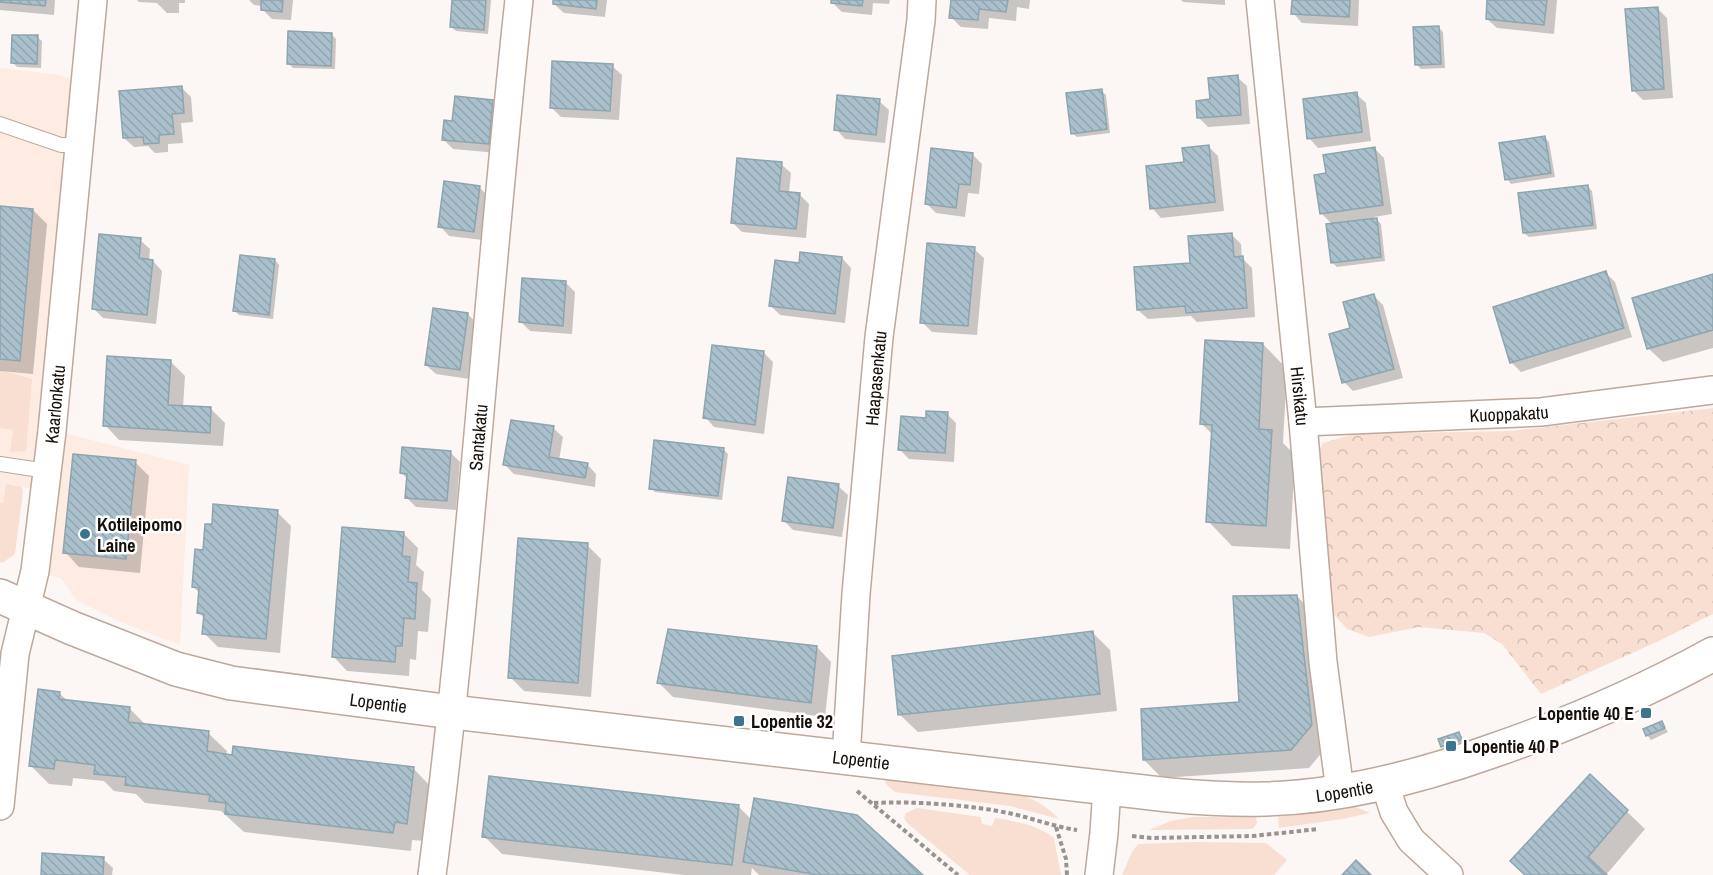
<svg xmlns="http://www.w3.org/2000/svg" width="1713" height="875" font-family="'Archivo Narrow',sans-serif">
<defs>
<pattern id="forest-crowns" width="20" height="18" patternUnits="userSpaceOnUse" patternTransform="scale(1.5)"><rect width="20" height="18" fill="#f8dfd1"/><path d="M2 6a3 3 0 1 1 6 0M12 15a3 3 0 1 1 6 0" fill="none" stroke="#d4beb2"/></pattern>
<pattern id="building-back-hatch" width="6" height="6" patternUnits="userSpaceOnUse" patternTransform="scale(1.5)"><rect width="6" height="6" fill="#aac1cd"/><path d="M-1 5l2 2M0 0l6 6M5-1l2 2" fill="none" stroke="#92a5af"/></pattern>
</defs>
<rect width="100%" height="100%" fill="#fcf7f4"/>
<polygon fill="#feebe1" points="0,68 60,75 85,84 52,430 189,465 180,645 116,620 75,599 62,579 35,571 44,491 6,484 3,503 0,503"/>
<g fill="#f8dfd1">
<polygon points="0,370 32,379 26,451 10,452 13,430 0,428"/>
<polygon points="6,484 22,487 23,492 15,554 2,563 0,562 0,503 3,503"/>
<path d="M884,779L1015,793C1033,798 1045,805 1059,819L1010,806L895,792L887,785Z"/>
<polygon points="1354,806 1370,813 1342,819 1279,828 1278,816"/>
<path d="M917,808L981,817L982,824L992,826L995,818C1015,821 1038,825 1054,838L1061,875H970L907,823L904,818L906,813Z"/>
<polygon points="1193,817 1256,817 1257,823 1253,829 1149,830 1171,821"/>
<polygon points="1195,842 1266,843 1287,860 1274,875 1122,875 1132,852 1138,844"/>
</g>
<polygon fill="url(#forest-crowns)" points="1713,408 1713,614 1659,641 1541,694 1502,644 1484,633 1419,627 1369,637 1347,629 1331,611 1312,463 1323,443 1354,434 1511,431"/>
<g fill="#0003">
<polygon points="0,0 55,0 54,15 0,10"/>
<polygon points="137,0 185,0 185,3 179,3 179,13 167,13 157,3 139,2"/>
<polygon points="249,0 293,0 291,20 272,19 262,9 262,6 254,5"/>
<polygon points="454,0 491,0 488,34 456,31 451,27"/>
<polygon points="555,0 607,0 605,17 564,13 554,4"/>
<polygon points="832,0 890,0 889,4 873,3 872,15 842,12 832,2"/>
<polygon points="953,0 1030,0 1029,9 1017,7 1016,21 989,18 988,29 961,27 951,17"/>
<polygon points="1181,0 1225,0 1225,5 1183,2"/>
<polygon points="1294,0 1359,0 1358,26 1302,23 1293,13"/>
<polygon points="1489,0 1557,0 1554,34 1497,28 1487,19"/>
<polygon points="1657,8 1667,18 1673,98 1643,100 1633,90"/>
<polygon points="1438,27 1443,32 1445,68 1421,69 1417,65"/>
<polygon points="331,34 336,39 335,69 293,68 289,64"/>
<polygon points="37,37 42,41 41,68 17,67 13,63"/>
<polygon points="612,66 622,75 619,120 561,117 551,107"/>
<polygon points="1237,77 1247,86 1250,124 1208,127 1199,118 1211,101"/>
<polygon points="182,88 191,97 193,122 181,123 183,143 168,144 168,152 155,153 148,146 134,147 124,138"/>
<polygon points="1101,91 1106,95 1110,133 1077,137 1072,133"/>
<polygon points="1356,94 1366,103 1371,141 1318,148 1309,138"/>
<polygon points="879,101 889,110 885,143 845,139 836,129"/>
<polygon points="492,102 502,111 498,153 453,149 443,139 454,122"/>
<polygon points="1545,138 1549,142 1555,177 1511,184 1507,179"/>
<polygon points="1208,146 1218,156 1224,211 1161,218 1152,208 1186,163"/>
<polygon points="1375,149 1384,158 1392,214 1374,217 1381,224 1385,261 1337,267 1332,262 1332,224 1321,213 1327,174"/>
<polygon points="972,154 982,164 979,194 968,193 965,217 936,213 927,204"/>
<polygon points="781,164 791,173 789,193 799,194 809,204 806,238 742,232 732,222"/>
<polygon points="479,187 489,197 483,240 449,236 440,226"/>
<polygon points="1588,187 1592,191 1597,229 1529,237 1524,233"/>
<polygon points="0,207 33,210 47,224 33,374 0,371"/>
<polygon points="1231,234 1241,244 1242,258 1252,268 1255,317 1197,322 1191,316 1148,319 1138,310 1191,264"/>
<polygon points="140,240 150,249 149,261 153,261 162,271 156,324 103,318 93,308"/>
<polygon points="974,249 984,258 977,335 932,332 922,322"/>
<polygon points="842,258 851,268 845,323 780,315 771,306 800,265"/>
<polygon points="275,260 279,265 273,319 239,315 235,311"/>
<polygon points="1606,273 1615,282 1632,337 1521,372 1512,363 1495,308"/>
<polygon points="1713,276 1713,348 1663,362 1648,348"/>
<polygon points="566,283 575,292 572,334 530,331 521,322"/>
<polygon points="1373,295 1383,305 1403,378 1353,391 1344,382 1352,329"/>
<polygon points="468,314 477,324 469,379 436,374 426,365"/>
<polygon points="1263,344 1287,369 1283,443 1295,455 1290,549 1232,546 1208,521 1213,435 1202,424"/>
<polygon points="764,353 773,362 764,434 714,427 705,417"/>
<polygon points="171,362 185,376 183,407 211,409 225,423 223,446 119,440 105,425"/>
<polygon points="947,414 956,423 954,462 909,459 899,449"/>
<polygon points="553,428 563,437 559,460 587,464 596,474 595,487 514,474 505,465"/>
<polygon points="723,449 728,454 722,500 655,492 651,488"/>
<polygon points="450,452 460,462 456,510 416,507 406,497 408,479 401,473"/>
<polygon points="135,462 149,476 140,573 79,567 65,552"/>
<polygon points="838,486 848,495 842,537 793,530 784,521"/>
<polygon points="277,512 291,526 280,653 218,647 204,633 205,619 199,613 200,594 193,586 204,551"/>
<polygon points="403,533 418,548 416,565 424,572 422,590 431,599 428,632 418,631 416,660 410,659 409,676 347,671 333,656"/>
<polygon points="587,545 601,559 591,697 524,691 510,677"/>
<polygon points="1297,596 1315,615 1329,744 1309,768 1162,778 1144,760 1241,703"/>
<polygon points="1092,632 1110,650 1117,711 918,732 899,714"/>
<polygon points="817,647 831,662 825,717 673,697 659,683"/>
<polygon points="59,693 68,701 129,708 147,726 208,733 227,751 226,755 413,768 431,787 425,841 412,840 411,851 244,832 221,811 145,803 136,794 114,791 104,781 73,778 72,786 49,784 31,766"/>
<polygon points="1661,722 1668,732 1651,740 1647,735"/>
<polygon points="1459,733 1463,738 1465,744 1447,750 1442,746"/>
<polygon points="1590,776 1645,829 1606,875 1526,875"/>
<polygon points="738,806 752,820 920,875 759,875 752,868 751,875 684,875 502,854 484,836"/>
<polygon points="103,859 113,868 112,875 42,875"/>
</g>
<g fill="url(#building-back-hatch)" stroke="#8ea5b0" stroke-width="1.5">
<polygon points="0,0 46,0 45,6 0,2"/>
<polygon points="261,0 283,0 282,12 261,10"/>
<polygon points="452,0 486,0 484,30 450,27"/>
<polygon points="553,0 597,0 596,9 553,4"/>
<polygon points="831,0 863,0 862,6 831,3"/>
<polygon points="951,0 1008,0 1006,12 979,9 978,20 949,18"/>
<polygon points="1292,0 1350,0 1349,17 1291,14"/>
<polygon points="1487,0 1547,0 1544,25 1486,19"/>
<polygon points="1658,7 1664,89 1632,91 1625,9"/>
<polygon points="1439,26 1441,64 1415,65 1413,27"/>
<polygon points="288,31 332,33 331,66 287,64"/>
<polygon points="12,35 38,35 37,64 11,63"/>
<polygon points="552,61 613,64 610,111 550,108"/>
<polygon points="1238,75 1241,115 1197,118 1196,101 1210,99 1208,78"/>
<polygon points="182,86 184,113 172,114 174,134 159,135 159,143 144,144 143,137 123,138 119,91"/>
<polygon points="1102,89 1107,129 1071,134 1066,93"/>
<polygon points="1357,92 1362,132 1307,139 1303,99"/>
<polygon points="837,95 880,99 876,135 834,130"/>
<polygon points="455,96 493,100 489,144 442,140 444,120 452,121"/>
<polygon points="1545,136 1551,173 1505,180 1499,143"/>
<polygon points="1209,145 1215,202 1150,209 1146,166 1184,162 1182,148"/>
<polygon points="1375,147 1383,205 1320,214 1314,175 1326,173 1323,155"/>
<polygon points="931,148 973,153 970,185 959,184 956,208 925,204"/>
<polygon points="737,158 782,162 779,191 800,193 796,229 731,223"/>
<polygon points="444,181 480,186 474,232 438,227"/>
<polygon points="1588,185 1593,225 1523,233 1518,193"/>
<polygon points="0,206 33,209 20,361 0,359"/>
<polygon points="1377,218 1381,257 1331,263 1326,224"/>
<polygon points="1232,233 1234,257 1243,256 1247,308 1186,313 1185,306 1137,310 1134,267 1190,263 1188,236"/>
<polygon points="99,234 141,238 139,258 153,260 147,315 92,309"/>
<polygon points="927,243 975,247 968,326 920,323"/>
<polygon points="800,252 842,257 835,314 769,306 775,260 799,263"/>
<polygon points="240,255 275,259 269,315 233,311"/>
<polygon points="1606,271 1624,328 1510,363 1493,307"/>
<polygon points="1713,274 1713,330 1647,349 1632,298"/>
<polygon points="522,278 566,281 563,326 519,322"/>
<polygon points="1374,294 1394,369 1342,383 1329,334 1350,328 1343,302"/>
<polygon points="433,308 468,313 460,370 425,365"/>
<polygon points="1205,340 1263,343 1259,429 1272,430 1266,526 1206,522 1212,425 1200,424"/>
<polygon points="712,345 764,351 755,425 703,418"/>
<polygon points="107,356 171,360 168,405 211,407 210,433 103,426"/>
<polygon points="926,411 948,412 945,453 898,450 901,416 926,418"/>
<polygon points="511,420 554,426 549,457 588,463 585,478 503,465"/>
<polygon points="654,440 724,448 718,496 649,489"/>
<polygon points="402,447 451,451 447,501 405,498 407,474 400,473"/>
<polygon points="73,454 136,460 126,559 63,553"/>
<polygon points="788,477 839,484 833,528 782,521"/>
<polygon points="213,504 278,510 266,639 202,634 204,614 197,613 199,588 192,587 195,549 203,550 205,524 212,524"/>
<polygon points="342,527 404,532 402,556 410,557 408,582 417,583 415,619 404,618 402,646 396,646 395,662 332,657"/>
<polygon points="518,538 588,543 578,683 508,678"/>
<polygon points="1297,595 1312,725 1291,750 1143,760 1141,709 1239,702 1233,596"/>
<polygon points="668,629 817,646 811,703 657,683"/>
<polygon points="1093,631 1100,694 898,715 892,656"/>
<polygon points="38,689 60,692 59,699 130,707 128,722 209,731 207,751 232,755 233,746 414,767 407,824 395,822 393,833 225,814 226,803 209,801 210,795 125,785 126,777 94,774 95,765 55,760 54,769 29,766"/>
<polygon points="1662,721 1665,728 1646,736 1643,729"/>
<polygon points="1459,732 1462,740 1441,747 1438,739"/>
<polygon points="1590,774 1628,810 1588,857 1607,875 1525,875 1510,861"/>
<polygon points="489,776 739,805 732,865 482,837"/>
<polygon points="754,798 857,815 923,875 818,875 743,862"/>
<polygon points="42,853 104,857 103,875 41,875"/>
<polygon points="1356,860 1371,875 1342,875"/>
</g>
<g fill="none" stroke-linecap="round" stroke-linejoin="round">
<defs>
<g id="service">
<polyline points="0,124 61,145 79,145"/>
<polyline points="0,464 47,471"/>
</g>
<g id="minor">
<path id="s1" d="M1260,0L1303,422L1323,662L1340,791"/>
<path id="s2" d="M1303,422L1541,412L1713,390"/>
<path id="s3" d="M846,758L856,594L879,337L921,20L922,0"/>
<polyline points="1385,784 1394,812 1411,840 1449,875"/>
<path id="s4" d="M0,806L15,654L35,571L52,431L93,0"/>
<path id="s5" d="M432,875C470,584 487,291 519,0"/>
<polyline points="1099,875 1104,833 1107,788"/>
</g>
<g id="tertiary">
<path id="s6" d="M0,596L72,628L176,669L231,683L452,712L1169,795C1201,798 1233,800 1265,799C1342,797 1419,777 1492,751C1568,725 1642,693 1713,654"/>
</g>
</defs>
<use href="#service" stroke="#bda89c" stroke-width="16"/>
<use href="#minor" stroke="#bda89c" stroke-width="30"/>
<use href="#tertiary" stroke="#bda89c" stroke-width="36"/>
<g stroke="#999390" stroke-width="4" stroke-dasharray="4.5 3" stroke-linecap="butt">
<polyline points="857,791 958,875"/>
<path d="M874,803C917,801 972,805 1013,814C1035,819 1055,827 1077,830"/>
<polyline points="1056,827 1066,859 1067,875"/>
<polyline points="1132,836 1151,838 1253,836 1319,829"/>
</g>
<use href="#service" stroke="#fff" stroke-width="14"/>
<use href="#minor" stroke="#fff" stroke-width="27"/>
<use href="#tertiary" stroke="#fff" stroke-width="33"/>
</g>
<g fill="#3d758f" stroke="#fff" stroke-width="2">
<circle cx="85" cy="534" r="6"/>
<rect x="1640" y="707" width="12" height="12" rx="3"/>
<rect x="733" y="715" width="12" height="12" rx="3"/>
<rect x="1445" y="740" width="12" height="12" rx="3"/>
</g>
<g text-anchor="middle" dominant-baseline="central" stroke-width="5" stroke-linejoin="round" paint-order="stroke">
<g font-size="18" fill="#160f0a" stroke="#fff">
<text stroke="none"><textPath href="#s3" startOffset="381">Haapasenkatu</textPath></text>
<text stroke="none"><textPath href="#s1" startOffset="398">Hirsikatu</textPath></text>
<text stroke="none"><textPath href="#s4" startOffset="406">Kaarlonkatu</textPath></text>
<text stroke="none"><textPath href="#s2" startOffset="206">Kuoppakatu</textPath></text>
<text stroke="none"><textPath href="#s5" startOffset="440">Santakatu</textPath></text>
<text stroke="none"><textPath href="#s6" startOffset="396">Lopentie</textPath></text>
<text stroke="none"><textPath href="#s6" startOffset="882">Lopentie</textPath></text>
<text stroke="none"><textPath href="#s6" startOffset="1368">Lopentie</textPath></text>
</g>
<g font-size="18" font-weight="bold" fill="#160f0a" stroke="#fff" text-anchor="start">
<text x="97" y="524">Kotileipomo<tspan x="97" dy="21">Laine</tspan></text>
<text x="1634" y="713" text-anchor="end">Lopentie 40 E</text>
<text x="751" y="721">Lopentie 32</text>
<text x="1463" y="746">Lopentie 40 P</text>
</g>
</g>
</svg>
